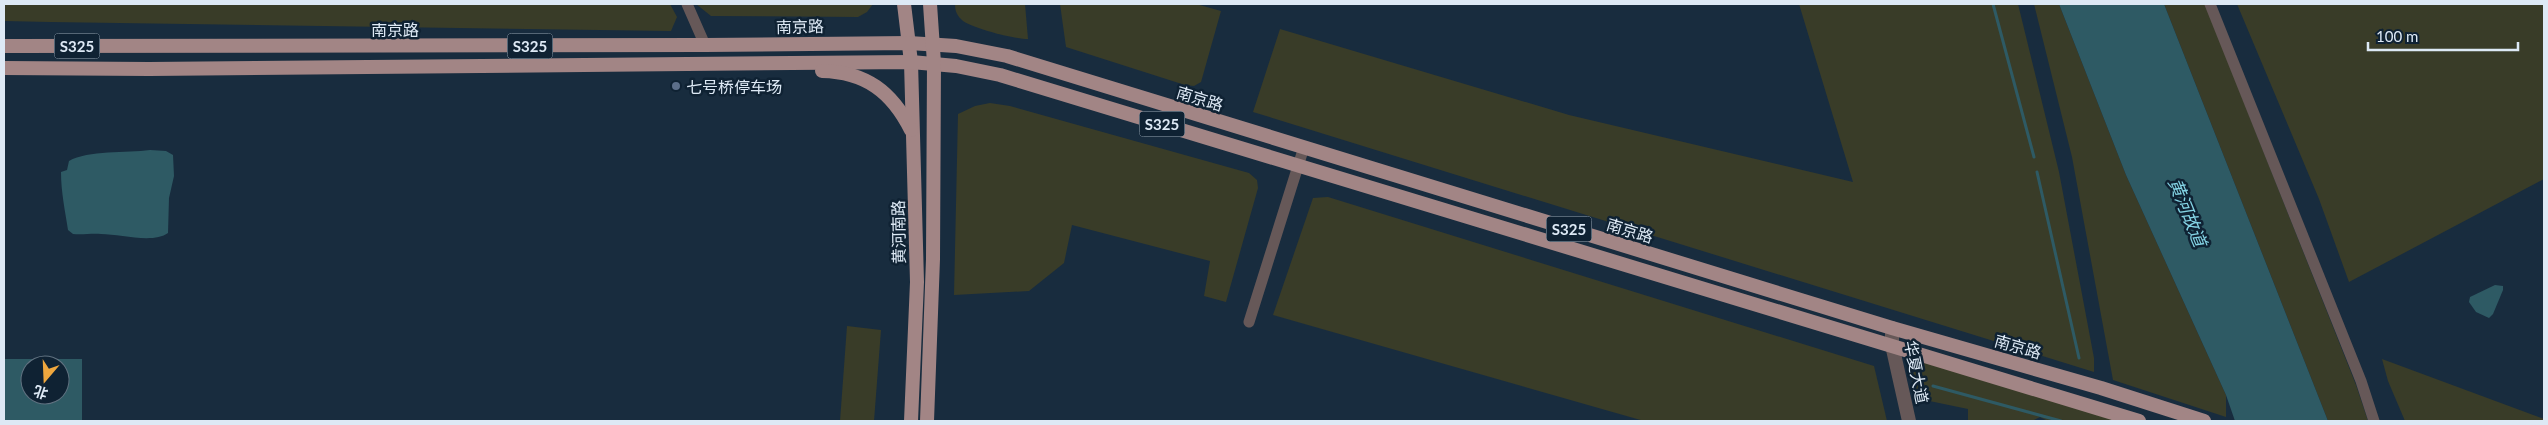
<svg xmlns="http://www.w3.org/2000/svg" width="2548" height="425" font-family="Lato,'Noto Sans SC',sans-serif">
<rect width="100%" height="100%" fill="#182c3e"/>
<g fill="#393c28">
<polygon points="4,4 670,4 677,17 671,31 50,22 4,21"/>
<polygon points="696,4 873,4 867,12 858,17 711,16"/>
<path d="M955,4H1025L1028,39C1014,39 975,29 963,21C957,16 955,11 955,4Z"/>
<polygon points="1060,4 1196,4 1221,11 1201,82 1194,86 1185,85 1066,47"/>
<polygon points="1799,4 2018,4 2059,172 2094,358 2094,372 1253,112 1280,29 1569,115 1853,182"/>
<polygon points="2034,4 2059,4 2126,175 2226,395 2226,417 2113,380 2072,157"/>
<polygon points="2164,4 2205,4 2356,385 2368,421 2328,421"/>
<polygon points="2237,4 2544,4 2544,179 2349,282 2319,199"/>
<polygon points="990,103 1010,106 1249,173 1257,180 1258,188 1226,302 1204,296 1210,261 1072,225 1064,263 1029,291 954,295 958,114 975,106"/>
<polygon points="1328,197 1874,366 1887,421 1644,421 1273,315 1313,198"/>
<polygon points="847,326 881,330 874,421 840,421"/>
<polygon points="2382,359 2544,419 2544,421 2405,421 2388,381"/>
<path d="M1926,361L2125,421H2048L2040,417L2032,421H1968V409L1915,398C1912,382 1908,369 1926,361Z"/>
</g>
<g fill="#2e5a64" fill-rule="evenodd">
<polygon points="2059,4 2164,4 2328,421 2235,421 2226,395 2126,175"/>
<path d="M150,150L166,151L173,155L174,176L169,198L168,233C153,244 120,234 101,234C92,233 83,235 73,234L68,230C65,210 61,192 61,172L67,170L69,161C88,150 127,153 150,150Z"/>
<polygon points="2495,285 2503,286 2503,290 2493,314 2489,318 2476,312 2469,302 2470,297"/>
<path d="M4,359H82V421H4ZM30,365H60V395H30Z"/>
</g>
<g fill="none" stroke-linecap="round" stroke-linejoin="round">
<g stroke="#2e5a64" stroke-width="3">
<polyline points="1993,4 2034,157"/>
<polyline points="2037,172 2079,358"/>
<polyline points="1933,386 2061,421"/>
</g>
<g stroke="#665858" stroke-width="11">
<polyline points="687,4 705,45"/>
<polyline points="2210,4 2361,381 2374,421"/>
<polyline points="1249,322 1304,147"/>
</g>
<polyline stroke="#665858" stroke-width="14" points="1892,328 1892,345 1909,421"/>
<g stroke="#a28585" stroke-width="14">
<polyline points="904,4 911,62 917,282 911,421"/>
<polyline points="4,46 705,45 909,43 956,46 1007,56 1892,328 2101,388 2204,421"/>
<polyline points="4,68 149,69 911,62 956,66 1000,75 2139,421"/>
<path d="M822,71C866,72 892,92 911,130"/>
<polyline points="927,421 933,259 934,63 930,4"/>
</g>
</g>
<circle fill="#5c6f8a" stroke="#0f2233" stroke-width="2" cx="676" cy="86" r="5"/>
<g text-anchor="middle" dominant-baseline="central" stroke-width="5" stroke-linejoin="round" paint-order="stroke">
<g fill="#0f2233" stroke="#9fadbb" stroke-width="1">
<rect x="54.5" y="33.5" width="45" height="25" rx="4"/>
<rect x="507.5" y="33.5" width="45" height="25" rx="4"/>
<rect x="1139.5" y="111.5" width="45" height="25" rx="4"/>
<rect x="1546.5" y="216.5" width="45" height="25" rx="4"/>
</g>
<g font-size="15" font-weight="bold" fill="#dde9f5">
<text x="77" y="46">S325</text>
<text x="530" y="46">S325</text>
<text x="1162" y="124">S325</text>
<text x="1569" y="229">S325</text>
</g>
<g font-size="16" fill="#dde9f5" stroke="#0f2233">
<text transform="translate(800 26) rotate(-1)">南京路</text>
<text x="395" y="29">南京路</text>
<text transform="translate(1200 98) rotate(17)">南京路</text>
<text transform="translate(1630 230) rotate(17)">南京路</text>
<text transform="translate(898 232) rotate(-91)">黄河南路</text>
<text transform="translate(2018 346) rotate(16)">南京路</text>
<text transform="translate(1917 372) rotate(79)">华夏大道</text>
</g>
<g font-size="16" fill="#dde9f5" stroke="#0f2233" text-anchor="start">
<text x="686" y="86">七号桥停车场</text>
</g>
<g font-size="18" font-style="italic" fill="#84d3e4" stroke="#0f2233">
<text transform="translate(2188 212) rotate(68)">黄河故道</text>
</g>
</g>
<rect width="2548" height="425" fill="none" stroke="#dde9f5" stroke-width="10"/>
<g transform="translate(45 380) rotate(199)"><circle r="24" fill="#0f2233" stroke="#617281"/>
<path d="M0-4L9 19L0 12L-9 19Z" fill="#efa73e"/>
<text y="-8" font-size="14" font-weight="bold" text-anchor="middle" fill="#dde9f5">北</text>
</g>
<path d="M2368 42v8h150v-8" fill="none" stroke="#dde9f5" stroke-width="2.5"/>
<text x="2376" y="42" font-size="15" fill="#dde9f5" stroke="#0f2233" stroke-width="4" paint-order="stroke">100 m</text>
</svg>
